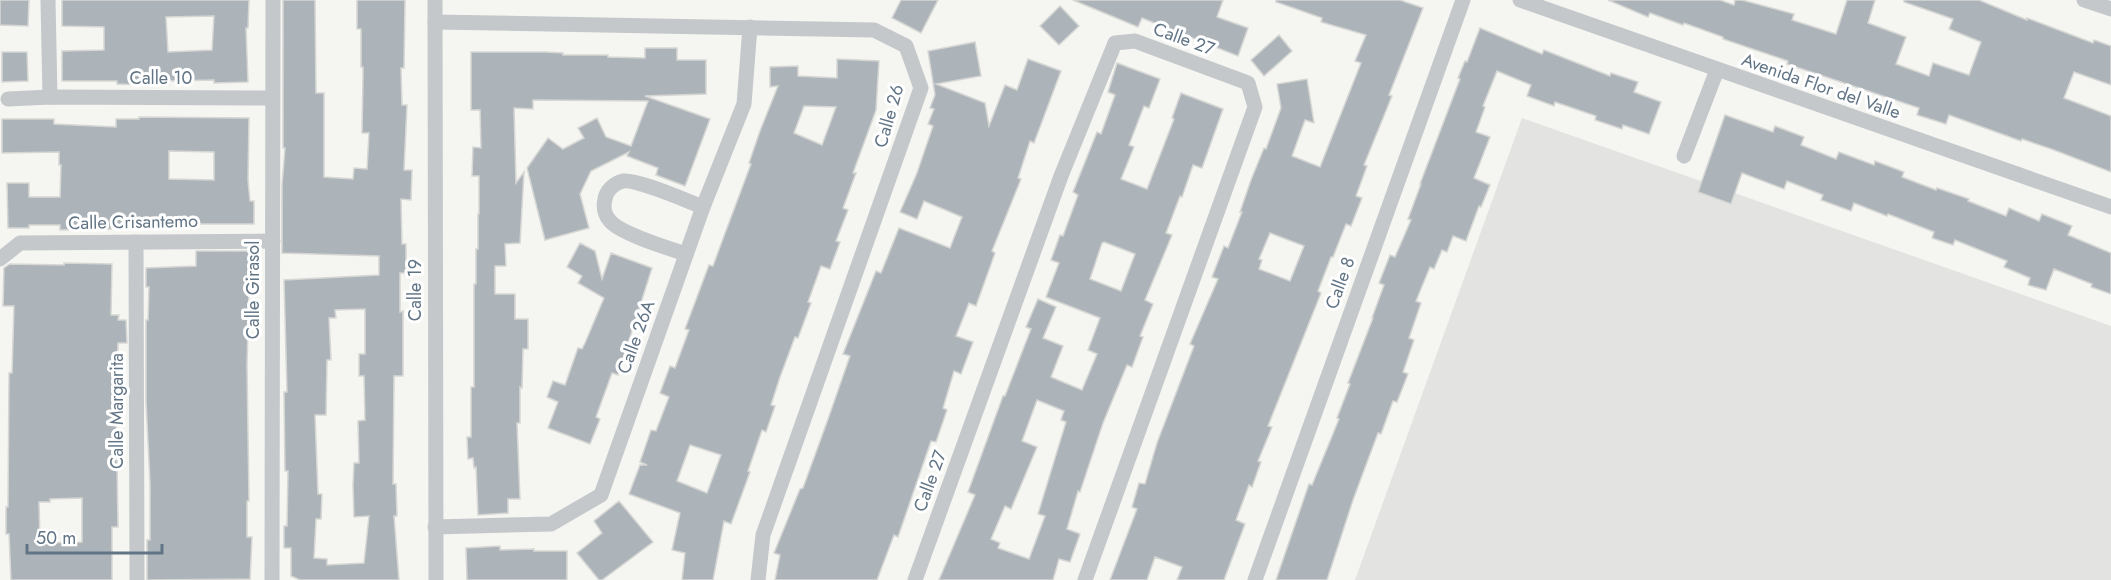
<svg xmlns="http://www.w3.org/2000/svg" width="2111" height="580" font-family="Jost,sans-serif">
<rect width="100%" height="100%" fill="#f5f5f1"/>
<polygon fill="#e3e4e2" points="1522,118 2111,326 2111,580 1355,580"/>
<g fill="#acb4ba" stroke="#d6d7d4" stroke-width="1.5" fill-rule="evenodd">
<polygon points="0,0 29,0 28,26 0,25"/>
<path d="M62,0H249L248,28H246L248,82L214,83V80L169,81V84L146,85L117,84V81H62V51L104,50V27L62,26ZM214,16L212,50L168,52L166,17Z"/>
<path d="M283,0H315L316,93H324V177L353,179L354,168L367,169L369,133H362L363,77V67H361V29H357V0H405L404,68H401L402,105H407L404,170H412L411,200L401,199L402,244H406V273H400V312L403,311V376H394L393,484H396L397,516H394L399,580H300L291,576V548H284V526H287L288,471H285L284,392H287L284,280L379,275V256L282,253V185L285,148H283ZM365,309V354H359V376H364L365,420L358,421L359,463H354L353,485L354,517L369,516L364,563L327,565V559L314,558L316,519H321L322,494H318L315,415H326L327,360H331L329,318H336L335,310Z"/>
<polygon points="901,0 938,0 921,33 892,18"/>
<polygon points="1073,0 1223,0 1217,17 1248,28 1238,56 1142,18 1138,27"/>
<path d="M1276,0H1400L1423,8L1389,95L1392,96L1364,165L1367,166L1356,196L1362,198L1351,226L1346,224L1333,257H1331L1318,291L1321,293L1268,426L1272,427L1258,461L1261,462L1252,487L1249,485L1236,520L1245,524L1224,580H1177L1182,567L1155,557L1147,580H1110L1137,509L1132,507L1139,483L1145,484L1157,443L1194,346L1190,344L1218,279L1212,277L1224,246L1228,248L1242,212H1240L1251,180L1264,148L1266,149L1281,108L1277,84L1307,79L1314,123L1305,120L1292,156L1320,167L1361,63L1355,61L1366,35L1321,22L1322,18L1276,2ZM1270,233L1304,246L1290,281L1259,269L1262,260L1259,259Z"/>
<polygon points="1608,0 1720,0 1734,5 1735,0 1742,0 1794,14 1792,20 1836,34 1847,0 1875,0 1868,23 1906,37 1896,64 1929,76 1933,63 1969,75 1981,42 1949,29 1953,19 1904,2 1904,0 1979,0 2027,20 2027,18 2093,43 2094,40 2111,46 2111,85 2074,72 2064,98 2111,116 2111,172 2054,150 2022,139 2021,141 1949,115 1946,124 1917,115 1919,108 1787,64 1788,61 1723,39 1723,37 1684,23 1683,25 1650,13 1648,17"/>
<polygon points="1060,6 1079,26 1059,45 1040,26"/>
<polygon points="1480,28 1542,54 1544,50 1610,76 1611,73 1638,82 1634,92 1661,102 1649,134 1623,125 1622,129 1595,120 1596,116 1555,102 1554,106 1527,96 1531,85 1497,71 1483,106 1485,107 1476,132 1490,137 1474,178 1490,185 1481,207 1479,206 1466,241 1453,236 1447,252 1442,250 1434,269 1430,267 1416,301 1421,303 1409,338 1414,340 1403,372 1408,374 1397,402 1393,401 1381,434 1378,433 1353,500 1327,580 1276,580 1309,484 1312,485 1339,419 1337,418 1350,384 1348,383 1373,318 1372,318 1384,285 1379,283 1390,255 1395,257 1411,220 1408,219 1421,184 1420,184 1460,79 1458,78 1465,61 1467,62"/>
<polygon points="1279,35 1292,51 1264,76 1251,60"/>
<polygon points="975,42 981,76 936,84 985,103 989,126 1005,85 1017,90 1028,59 1061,71 1034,143 1030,141 1018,178 1021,179 992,251 995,253 976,306 969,303 956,336 973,342 961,374 954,371 943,408 947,410 936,442 931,441 898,537 894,535 877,580 775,580 780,555 774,553 800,489 803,488 827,422 850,356 843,354 876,271 881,273 899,228 950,248 962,217 924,201 917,219 900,212 917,173 933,126 928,124 934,109 930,108 935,95 928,51"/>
<polygon points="645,48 677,48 677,60 706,60 706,94 645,96 710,119 685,186 656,175 658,168 627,156 629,152 591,171 580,194 589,228 545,240 527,168 548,138 563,149 584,138 578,128 597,118 606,137 631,146 648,101 533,100 533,109 514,108 516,183 524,172 520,243 505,244 506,266 495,266 495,294 515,294 515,319 528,319 528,349 523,349 522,388 520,387 520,423 517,423 520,499 508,499 508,513 478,515 476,467 474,468 473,458 468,459 467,437 471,437 471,387 474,387 474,284 476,284 476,249 478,249 478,214 479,214 479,176 472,176 473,147 481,148 480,110 471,110 471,52 545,52 563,53 563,55 608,55 608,57 645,58"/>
<polygon points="2,52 27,52 28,81 2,82"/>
<path d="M837,59L879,61L876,110L853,173H856L843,208L848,210L836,241L840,242L830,269L821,266L808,302L811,303L798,338L795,337L780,377L771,405L775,406L766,432L762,430L748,471L750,472L731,524L724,521L713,580H682L685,553L672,550L680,513L629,494L640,465H647L640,462L651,430L656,431L669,397L660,393L670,366L675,368L689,330L685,329L709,265L713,266L724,236L751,164L749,163L760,131L778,86L770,87V67L798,66V76L837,78ZM804,106L836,107L822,145L794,133ZM690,445L721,455L707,493L677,481Z"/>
<path d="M1117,63L1160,79L1149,108L1144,106L1129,145L1134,147L1121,179L1147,189L1174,119L1172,118L1181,93L1223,109L1202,168L1193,165L1182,197L1180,196L1166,233L1172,235L1145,300L1153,304L1140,336L1143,337L1132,367L1127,365L1103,423L1080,492L1078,491L1067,529L1080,534L1070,562L1059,559L1053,580H939L975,495L968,492L1003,396H1005L1031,329L1026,327L1038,299L1056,307L1043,338L1063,346L1051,377L1082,390L1097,354L1088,350L1100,318L1046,297L1059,263L1051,260L1060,235L1063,236L1078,195L1073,192L1097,132L1101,134L1115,95L1108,92ZM1104,242L1135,254L1121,291L1090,279L1102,243ZM1037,400L1064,411L1061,420L1066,422L1038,514L1045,516L1029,559L998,548L1000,543L991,539L1005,506L1011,509L1037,447L1022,441Z"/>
<polygon points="1725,115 1773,132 1775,126 1804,137 1801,145 1836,159 1839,152 1874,165 1875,161 1904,172 1902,177 1936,190 1937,188 1969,199 1968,201 2006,216 2009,208 2039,221 2042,214 2072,226 2068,235 2111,253 2111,294 2091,287 2092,284 2054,269 2046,290 2028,285 2030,278 2004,267 2007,261 1955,240 1953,245 1932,238 1934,232 1888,214 1887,216 1854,203 1851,211 1821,200 1823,195 1787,181 1784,189 1742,173 1731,204 1698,192"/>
<path d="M139,117L249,118L248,180L250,201H254V224H159V229L145,230V226L111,225V229L60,230V225H29V228H8L7,183H29V197H60L61,165H59V152L2,153V119H54V124L116,127V119H139ZM169,151L214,152V180L169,179Z"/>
<polygon points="580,243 595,251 602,279 611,253 652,268 618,375 612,373 596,417 600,419 590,444 548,428 558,402 547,397 553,381 565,385 578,348 582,349 585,343 604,298 578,283 582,276 567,267"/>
<polygon points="196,251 250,251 247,365 249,501 247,501 247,537 252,537 250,579 147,580 147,540 150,540 150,483 146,401 146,320 148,320 149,287 146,287 146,268 196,266"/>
<path d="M64,263L112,264L111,315H119L118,320H126L127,343H118L117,390H116L118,527H112V580H11L9,534H6V507H8L9,373H12L14,306H3L4,268L10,264L64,265ZM82,498V542L40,543L39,502H50V499Z"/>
<polygon points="619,501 653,542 602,580 599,580 577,553 602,533 594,521"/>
<polygon points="500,546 500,550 534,549 534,551 567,551 567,580 467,580 466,548"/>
</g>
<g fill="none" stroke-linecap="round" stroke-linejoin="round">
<g stroke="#c4c8cb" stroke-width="15">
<polyline points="48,0 50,97"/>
<polyline points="435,0 436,580"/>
<polyline points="1520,0 2111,207"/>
<polyline points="2084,0 2111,9"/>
<polyline points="435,22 874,30 906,46 921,88 763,535 758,580"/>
<polyline points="8,99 50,97 272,98"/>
<polyline points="1684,156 1717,70"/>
<polyline points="136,242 137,580"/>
<path d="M686,254C668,248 621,234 610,221C604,214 603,208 605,199C606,191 614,183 623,181C637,179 687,201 703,207"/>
<polyline points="0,259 20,243 273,241"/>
<polyline points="435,527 551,524 601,495 703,207 744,104 750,27"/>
<polyline points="272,580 273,0"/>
<polyline points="915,580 1061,176 1115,43 1135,41 1248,83 1255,107 1085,580"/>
<polyline points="1255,580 1463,0"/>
</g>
</g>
<g text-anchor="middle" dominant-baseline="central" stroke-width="6" stroke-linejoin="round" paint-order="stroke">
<g font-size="18" fill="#617485" stroke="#fff">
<text transform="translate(1184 39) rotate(20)">Calle 27</text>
<text x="161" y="78">Calle 10</text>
<text transform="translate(1821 86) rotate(19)">Avenida Flor del Valle</text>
<text transform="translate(889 116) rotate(-74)">Calle 26</text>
<text transform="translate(133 222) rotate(-1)">Calle Crisantemo</text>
<text transform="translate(1340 283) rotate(-70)">Calle 8</text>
<text transform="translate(253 290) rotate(-90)">Calle Girasol</text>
<text transform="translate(415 290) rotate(-90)">Calle 19</text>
<text transform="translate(636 337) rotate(-70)">Calle 26A</text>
<text transform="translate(117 411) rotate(-90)">Calle Margarita</text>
<text transform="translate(930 481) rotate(-70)">Calle 27</text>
</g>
</g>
<path d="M27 544v9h135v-9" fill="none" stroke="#617485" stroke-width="3"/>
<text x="36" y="544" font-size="18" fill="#617485" stroke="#ffffff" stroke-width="4.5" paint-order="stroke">50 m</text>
</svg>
